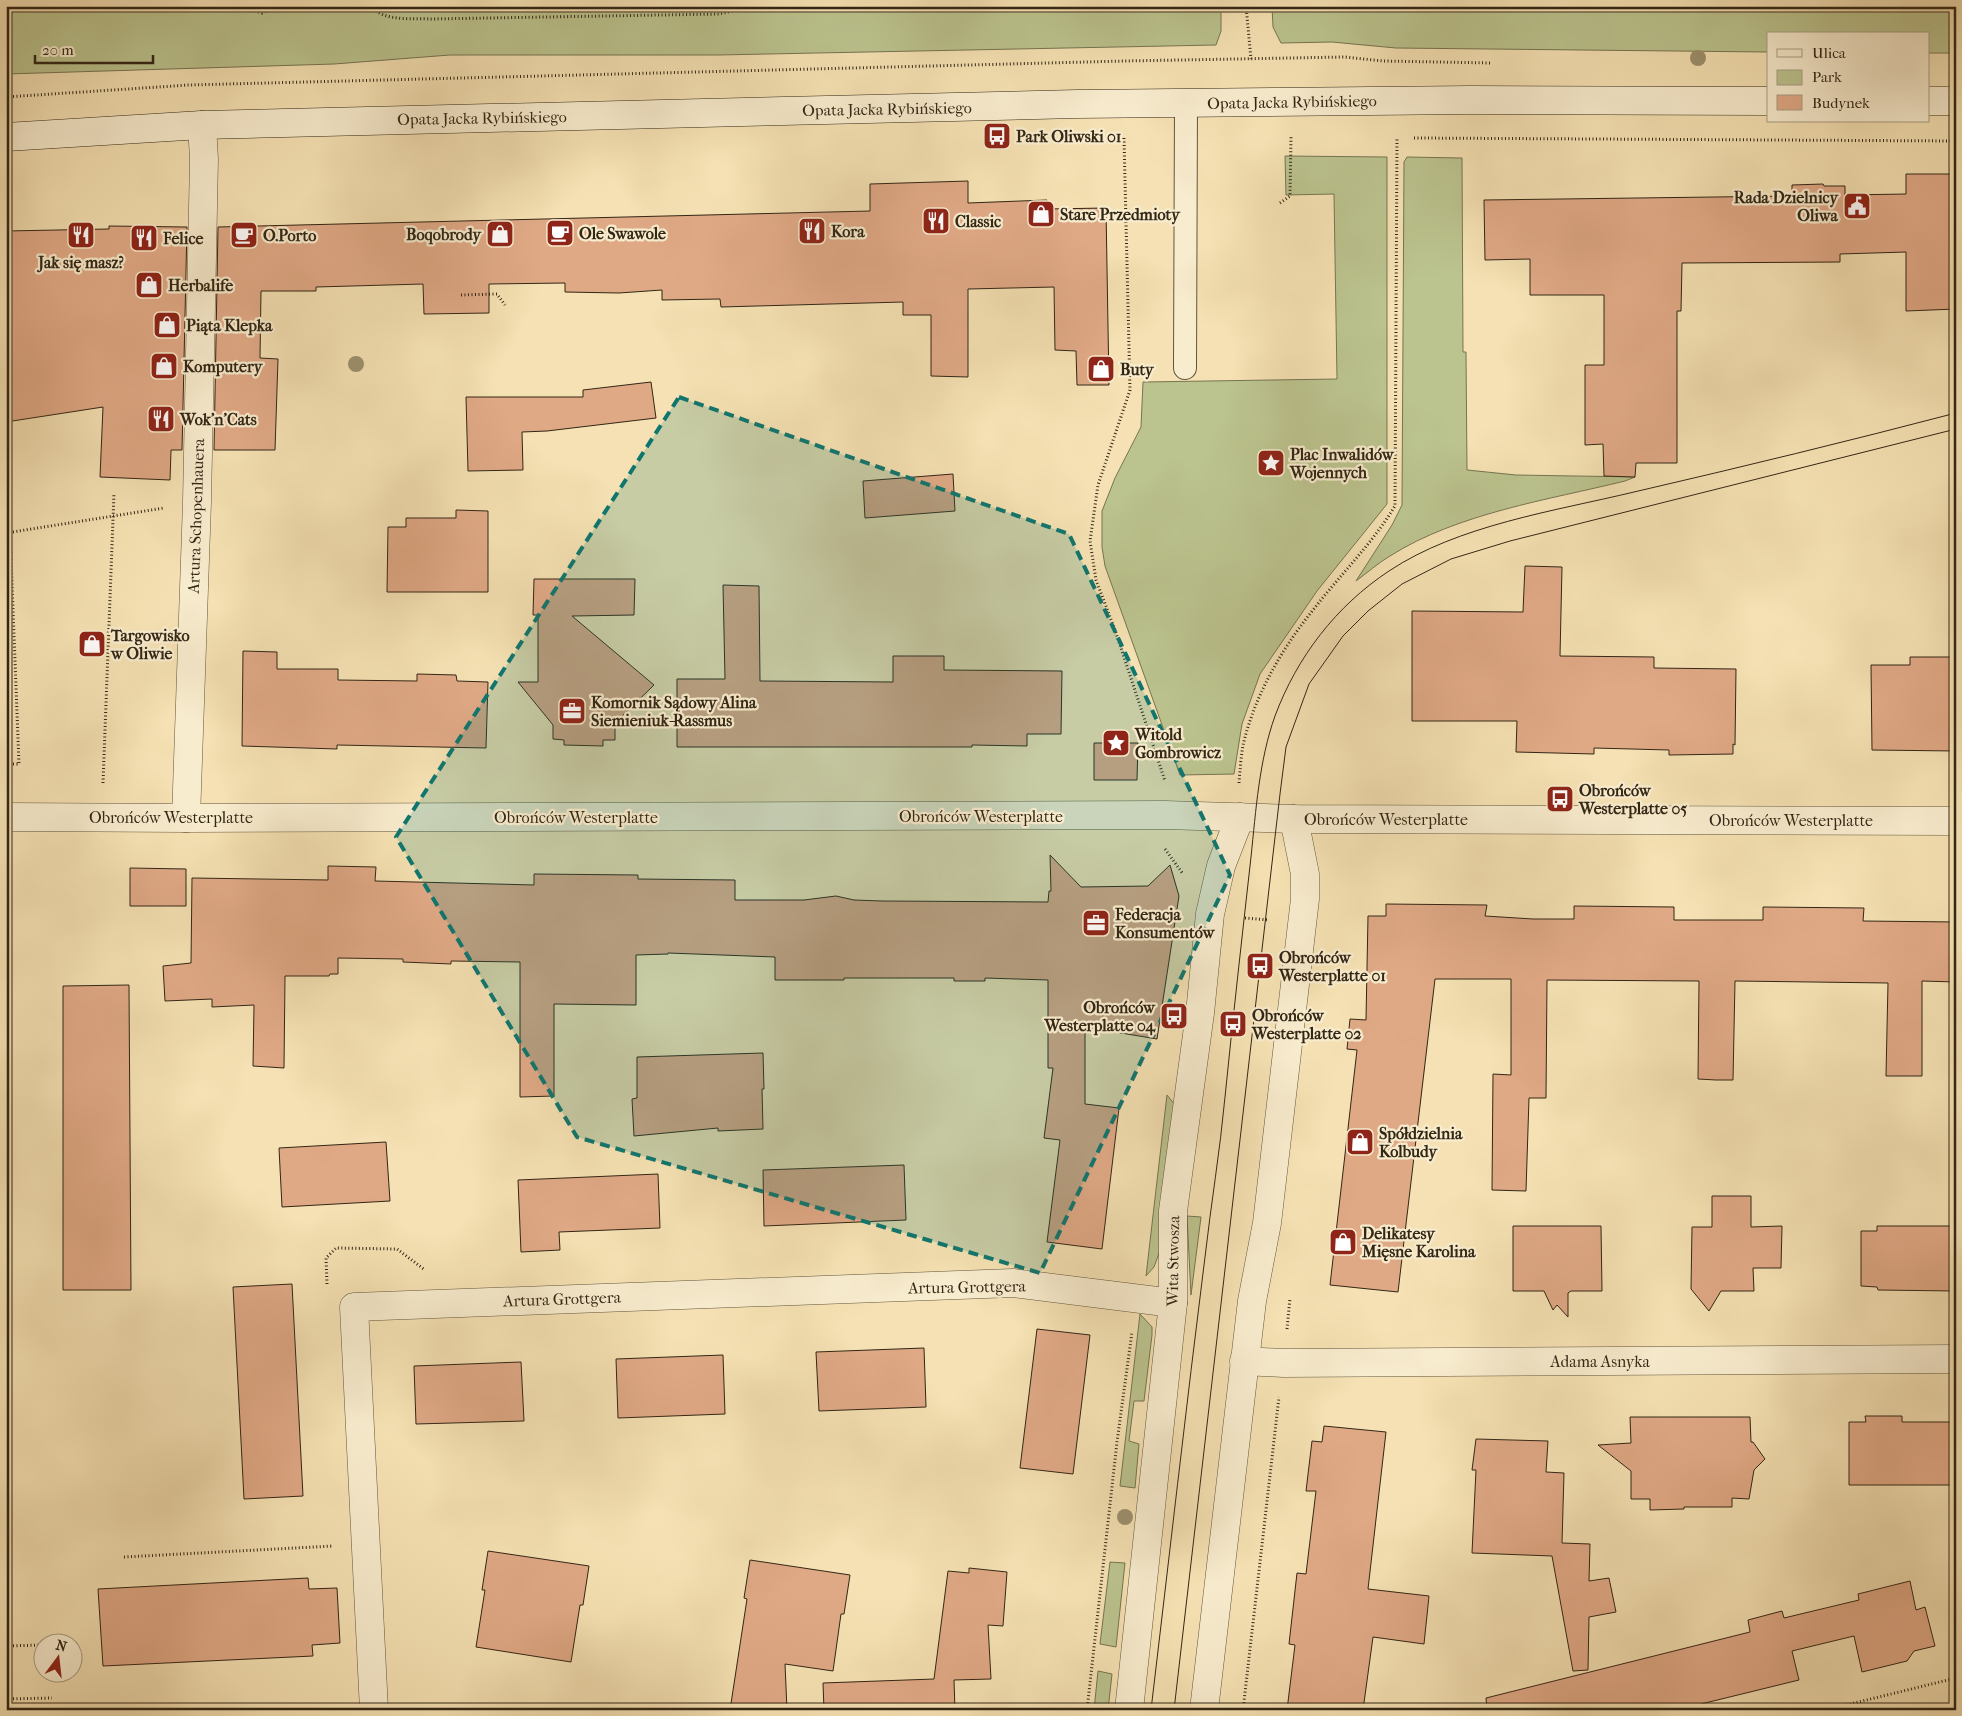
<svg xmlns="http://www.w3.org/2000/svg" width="1962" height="1716" font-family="'IM FELL French Canon',serif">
<rect width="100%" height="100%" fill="#f5e1b3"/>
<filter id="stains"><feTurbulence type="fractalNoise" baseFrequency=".004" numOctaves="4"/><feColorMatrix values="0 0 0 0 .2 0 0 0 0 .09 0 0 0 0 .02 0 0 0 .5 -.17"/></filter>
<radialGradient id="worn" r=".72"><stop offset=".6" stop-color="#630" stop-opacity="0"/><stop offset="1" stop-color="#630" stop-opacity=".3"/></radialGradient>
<g fill="#bbc38e" stroke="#767452">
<polygon points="6,6 1217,6 1221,7 1221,31 1216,45 718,55 450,55 334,64 6,74"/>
<polygon points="1272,6 1956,6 1956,53 1928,53 1928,34 1768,34 1768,52 1396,48 1332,42 1281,43 1273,27"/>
<polygon points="1285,156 1387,157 1387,504 1317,591 1260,674 1242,724 1234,774 1180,775 1105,566 1102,547 1102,511 1115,478 1141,427 1143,382 1337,379 1334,194 1286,195"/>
<path d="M1407,157L1462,158L1463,352H1466L1467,470L1516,475L1635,477L1625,481C1548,500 1458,513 1390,556C1378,563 1367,573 1356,581L1392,525L1402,505L1404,162Z"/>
<polygon points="1167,1095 1175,1105 1161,1248 1154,1267 1146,1276"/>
<polygon points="1187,1216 1201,1217 1191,1295"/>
<polygon points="1140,1314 1152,1327 1152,1335 1144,1401 1134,1401 1129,1441 1139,1444 1135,1488 1120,1486"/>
<polygon points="1110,1562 1125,1563 1116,1647 1100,1644"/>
<polygon points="1098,1671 1112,1674 1108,1710 1094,1710"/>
</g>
<g fill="#e0a986" stroke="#322615">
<polygon points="1906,174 1956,174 1956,309 1906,311 1906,252 1840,254 1840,262 1682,263 1681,311 1677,311 1677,463 1636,463 1635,477 1604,476 1603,444 1585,445 1585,365 1604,365 1604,295 1530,295 1530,259 1485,260 1484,200 1792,196 1792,185 1823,184 1824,186 1845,186 1845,195 1906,194"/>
<polygon points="968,181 968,203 1047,200 1047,209 1106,208 1109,385 1077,385 1076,351 1055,350 1054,287 968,289 968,377 931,376 931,315 903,315 903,302 721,307 720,299 662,300 662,290 619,293 565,292 565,283 489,284 489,313 424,314 423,284 316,287 316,291 261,291 260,358 278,359 275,450 214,450 218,227 870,211 870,184"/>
<polygon points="109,226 187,227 182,450 171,450 170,480 100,477 103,407 6,422 6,231 109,229"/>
<polygon points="651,382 656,418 547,431 522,432 523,470 468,471 466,397 583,397 583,390"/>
<polygon points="953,474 955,511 865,518 863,481"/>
<polygon points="456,510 488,511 488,592 387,592 388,527 406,527 406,518 456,518"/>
<polygon points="1525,566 1562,567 1560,656 1654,657 1654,668 1736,669 1735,745 1733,744 1733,754 1669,755 1669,750 1594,748 1594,754 1516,752 1517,721 1412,721 1412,611 1523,612"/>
<polygon points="534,579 635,579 634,615 572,616 654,685 615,723 615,740 603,740 603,746 564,745 564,740 553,739 553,725 518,682 538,682 538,615 533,615"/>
<polygon points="723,585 759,586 760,681 893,682 893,656 944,656 944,670 1062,671 1061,734 1027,734 1027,746 972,745 972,747 677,747 677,679 725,679"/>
<polygon points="243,651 277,652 277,669 338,669 338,680 417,681 417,674 456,675 457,681 488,682 486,748 337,745 337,749 242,746"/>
<polygon points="1910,657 1956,657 1956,751 1872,750 1871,665 1910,665"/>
<polygon points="1094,743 1138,743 1137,780 1094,780"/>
<polygon points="1050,855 1081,887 1148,886 1170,865 1179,896 1157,1039 1085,1027 1085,1104 1119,1108 1102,1249 1047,1242 1060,1140 1044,1138 1053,1068 1048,1068 1048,980 985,978 985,981 954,981 954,978 844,978 844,980 775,980 775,957 668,953 668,954 636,955 636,1005 554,1004 554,1096 520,1097 520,962 451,961 451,964 403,962 403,959 338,958 338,974 330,974 329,976 285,976 284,1068 253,1066 254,1005 212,1007 212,999 165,1001 163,966 191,963 192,878 328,880 328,866 376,867 375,881 534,885 534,874 638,875 638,879 735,880 735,900 804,900 836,896 854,900 882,901 1048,902 1049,891 1051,891"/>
<polygon points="130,868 186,869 186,906 130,906"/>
<polygon points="1386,904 1487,905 1485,916 1533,919 1574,919 1574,906 1674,907 1674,920 1763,920 1763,907 1864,908 1863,921 1956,922 1956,982 1922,981 1922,1076 1886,1076 1888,983 1735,981 1733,1080 1716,1080 1698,1079 1699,981 1547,980 1546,1098 1529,1098 1526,1191 1492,1190 1493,1074 1511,1075 1511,979 1435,979 1398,1292 1330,1285 1357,1050 1347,1049 1350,1019 1366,1020 1368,916 1386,916"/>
<polygon points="129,985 131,1290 63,1290 63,986"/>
<polygon points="763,1053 764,1089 762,1089 763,1129 718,1131 718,1128 634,1136 632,1099 637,1098 637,1057"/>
<polygon points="386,1142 390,1201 282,1207 279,1148"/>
<polygon points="904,1165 906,1220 764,1226 763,1170"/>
<polygon points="658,1174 660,1228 559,1232 560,1250 521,1252 518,1180"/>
<polygon points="1712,1196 1751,1196 1751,1227 1782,1226 1781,1268 1753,1268 1754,1291 1721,1291 1709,1311 1691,1289 1692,1227 1712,1227"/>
<polygon points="1513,1226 1601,1226 1602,1291 1571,1291 1568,1293 1568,1317 1557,1305 1553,1310 1544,1291 1513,1291"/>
<polygon points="1877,1226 1956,1226 1956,1291 1878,1290 1877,1287 1861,1286 1861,1231 1877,1231"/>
<polygon points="292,1284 303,1496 244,1499 233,1287"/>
<polygon points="1037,1329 1090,1335 1073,1474 1020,1468"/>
<polygon points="924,1348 926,1407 819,1411 816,1352"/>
<polygon points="723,1355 725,1414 618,1418 616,1359"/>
<polygon points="521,1362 524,1421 416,1424 414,1366"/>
<polygon points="1865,1416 1902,1416 1902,1422 1956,1422 1956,1485 1849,1485 1849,1422 1866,1422"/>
<polygon points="1630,1417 1750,1417 1751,1442 1753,1442 1765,1459 1754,1470 1749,1499 1732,1498 1732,1507 1684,1507 1684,1509 1650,1510 1650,1499 1631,1499 1631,1471 1598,1445 1631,1443"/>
<polygon points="1324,1426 1386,1432 1368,1589 1429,1596 1424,1644 1373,1637 1363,1710 1287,1710 1295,1645 1289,1644 1297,1573 1306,1574 1316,1491 1306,1491 1312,1441 1322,1442"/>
<polygon points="1476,1439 1548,1441 1546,1472 1564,1473 1562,1543 1590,1544 1589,1581 1609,1578 1616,1612 1589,1617 1588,1670 1573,1671 1552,1556 1472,1553 1476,1470 1472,1470"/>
<polygon points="488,1551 589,1566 583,1605 580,1605 571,1662 476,1647 485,1590 482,1590"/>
<polygon points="750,1560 850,1575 844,1614 841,1614 833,1671 785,1664 787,1710 730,1710 747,1599 744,1598"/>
<polygon points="969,1568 1007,1572 1003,1626 988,1625 991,1679 954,1680 955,1710 824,1710 823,1683 934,1679 948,1571 969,1573"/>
<polygon points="308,1578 309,1589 337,1588 340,1643 312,1645 313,1656 103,1666 98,1589"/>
<polygon points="1910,1581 1916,1610 1925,1607 1935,1646 1914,1651 1907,1661 1862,1672 1854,1636 1792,1651 1799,1680 1701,1704 1702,1710 1487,1710 1486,1698 1750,1632 1748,1620 1782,1611 1784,1618 1859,1600 1858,1594"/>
</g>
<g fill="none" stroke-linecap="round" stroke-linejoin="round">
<defs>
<polyline id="service" points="1185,368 1186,104"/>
<g id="minor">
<polyline points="6,817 186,818 1165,815 1294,819 1956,821"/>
<polyline points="186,818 197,502 204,159 202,125"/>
<polyline points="1244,1361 1283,1363 1956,1359"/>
<polyline points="374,1710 354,1307 1013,1283 1173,1303"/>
<polyline points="1129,1710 1173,1303 1173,1211 1200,1013 1210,914 1221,866 1240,817"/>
<polyline points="1204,1710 1252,1301 1267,1223 1305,899 1305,874 1294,819"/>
</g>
<g id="secondary">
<polyline points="1928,101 1956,101"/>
<polyline points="6,137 202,125 1077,104 1471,100 1768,101"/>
</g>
</defs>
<use href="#service" stroke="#63553c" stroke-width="24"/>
<use href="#minor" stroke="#63553c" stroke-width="29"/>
<use href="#secondary" stroke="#322615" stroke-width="29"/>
<g stroke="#322615" stroke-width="3" stroke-dasharray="1 2.5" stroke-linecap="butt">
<polyline points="238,6 262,13 278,6"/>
<path d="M371,6C383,22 413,18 431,19L719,14L741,9L801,6"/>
<polyline points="1246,6 1251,59"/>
<polyline points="6,97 189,85 1125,61 1345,57 1383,61 1492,63"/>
<polyline points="1124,138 1130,390 1098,485 1090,541 1096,580 1115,630 1165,781"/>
<polyline points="1414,138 1956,141"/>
<polyline points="1280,203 1290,196 1291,137"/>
<polyline points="461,295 497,294 505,305"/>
<polyline points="6,533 164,508"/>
<polyline points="6,764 19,764 10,532"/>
<polyline points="103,783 114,493"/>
<path d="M1239,783C1240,770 1241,757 1243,745C1255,695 1281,650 1313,610C1340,575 1372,544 1395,506L1397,138"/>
<polyline points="1165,849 1183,874"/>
<polyline points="1245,918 1269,920"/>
<polyline points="327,1284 326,1258 336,1248 397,1249 425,1270"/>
<polyline points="1287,1329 1290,1298"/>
<polyline points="124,1557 333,1546"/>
<polyline points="6,1646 42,1645"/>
<polyline points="6,1699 52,1698"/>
<polyline points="1087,1710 1117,1442 1132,1332"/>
<polyline points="1243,1710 1279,1397"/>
<polyline points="1826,1710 1956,1678"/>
</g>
<use href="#service" stroke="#f8ecce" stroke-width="22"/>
<use href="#minor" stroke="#f8ecce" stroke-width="28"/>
<use href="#secondary" stroke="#f8ecce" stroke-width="28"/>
<g stroke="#322615" stroke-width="1">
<path d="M1151,1710C1169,1559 1186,1408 1205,1257C1211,1204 1220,1151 1225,1097C1233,1017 1242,937 1251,857C1256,810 1259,761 1275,716C1297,657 1336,606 1389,571C1458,525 1555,511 1634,492C1742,467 1849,441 1956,413"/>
<polyline points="1174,1710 1280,794 1286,747 1309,684 1343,636 1368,611 1402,584 1451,559 1510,541 1956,429"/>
</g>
</g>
<g fill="#9c906d">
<circle cx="1698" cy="58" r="8"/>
<circle cx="356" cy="364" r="8"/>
<circle cx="1125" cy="1517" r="8"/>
</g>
<path fill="#0f766e" fill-opacity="0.2" stroke="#0f766e" stroke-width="4" stroke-dasharray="10 6" stroke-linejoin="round" d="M679,397L1069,534L1230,875L1040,1273L577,1137L396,837Z"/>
<defs>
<symbol id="bus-square" viewBox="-11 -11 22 22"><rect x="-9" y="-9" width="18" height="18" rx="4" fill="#8f2418" stroke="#f8ecce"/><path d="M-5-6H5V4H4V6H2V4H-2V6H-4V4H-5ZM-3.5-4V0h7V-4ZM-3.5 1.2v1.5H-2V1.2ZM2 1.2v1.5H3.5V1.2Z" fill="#fff"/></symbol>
<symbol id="civic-square" viewBox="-11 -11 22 22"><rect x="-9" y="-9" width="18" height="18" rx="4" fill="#8f2418" stroke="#f8ecce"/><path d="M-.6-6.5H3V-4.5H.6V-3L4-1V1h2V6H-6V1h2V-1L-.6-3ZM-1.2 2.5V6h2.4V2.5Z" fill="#fff"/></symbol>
<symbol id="shop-square" viewBox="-11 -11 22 22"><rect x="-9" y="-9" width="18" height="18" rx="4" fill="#8f2418" stroke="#f8ecce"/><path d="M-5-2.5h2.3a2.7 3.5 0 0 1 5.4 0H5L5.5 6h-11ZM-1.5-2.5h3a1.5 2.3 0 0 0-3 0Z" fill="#fff"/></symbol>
<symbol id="restaurant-square" viewBox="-11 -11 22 22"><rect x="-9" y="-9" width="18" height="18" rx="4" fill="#8f2418" stroke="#f8ecce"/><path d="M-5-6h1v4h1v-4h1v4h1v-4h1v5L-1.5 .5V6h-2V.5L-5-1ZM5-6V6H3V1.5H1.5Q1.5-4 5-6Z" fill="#fff"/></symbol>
<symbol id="cafe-square" viewBox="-11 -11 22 22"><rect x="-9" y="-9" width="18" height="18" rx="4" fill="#8f2418" stroke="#f8ecce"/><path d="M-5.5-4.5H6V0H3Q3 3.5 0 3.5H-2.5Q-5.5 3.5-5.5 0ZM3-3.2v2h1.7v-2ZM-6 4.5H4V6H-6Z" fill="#fff"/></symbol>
<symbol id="sight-square" viewBox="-11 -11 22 22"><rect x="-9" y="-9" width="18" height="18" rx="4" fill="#8f2418" stroke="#f8ecce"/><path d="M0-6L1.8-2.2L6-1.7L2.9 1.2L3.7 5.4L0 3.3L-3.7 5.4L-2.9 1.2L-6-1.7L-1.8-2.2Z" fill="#fff"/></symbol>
<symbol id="office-square" viewBox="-11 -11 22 22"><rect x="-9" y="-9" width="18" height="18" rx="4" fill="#8f2418" stroke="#f8ecce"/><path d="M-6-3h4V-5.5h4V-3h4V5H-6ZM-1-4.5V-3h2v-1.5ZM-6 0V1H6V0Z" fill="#fff"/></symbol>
</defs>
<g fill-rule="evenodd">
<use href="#bus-square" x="981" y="120" width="32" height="32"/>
<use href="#civic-square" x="1841" y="190" width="32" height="32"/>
<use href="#shop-square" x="1025" y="198" width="32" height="32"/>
<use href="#restaurant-square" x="920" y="205" width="32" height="32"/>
<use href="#restaurant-square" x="796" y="215" width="32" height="32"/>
<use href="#cafe-square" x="544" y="217" width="32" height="32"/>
<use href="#shop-square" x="484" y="218" width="32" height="32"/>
<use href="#restaurant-square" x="65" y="219" width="32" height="32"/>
<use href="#cafe-square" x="228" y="219" width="32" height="32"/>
<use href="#restaurant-square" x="128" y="222" width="32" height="32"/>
<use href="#shop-square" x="133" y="269" width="32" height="32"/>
<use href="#shop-square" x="151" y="309" width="32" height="32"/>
<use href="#shop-square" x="148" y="350" width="32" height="32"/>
<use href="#shop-square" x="1085" y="353" width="32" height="32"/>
<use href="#restaurant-square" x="145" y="403" width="32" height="32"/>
<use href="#sight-square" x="1255" y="447" width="32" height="32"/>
<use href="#shop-square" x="76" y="628" width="32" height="32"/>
<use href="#office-square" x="556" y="695" width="32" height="32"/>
<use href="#sight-square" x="1100" y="727" width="32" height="32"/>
<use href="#bus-square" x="1544" y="783" width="32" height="32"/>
<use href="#office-square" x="1080" y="907" width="32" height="32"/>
<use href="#bus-square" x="1244" y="950" width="32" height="32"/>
<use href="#bus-square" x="1158" y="1000" width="32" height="32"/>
<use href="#bus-square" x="1217" y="1008" width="32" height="32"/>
<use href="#shop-square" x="1344" y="1126" width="32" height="32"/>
<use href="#shop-square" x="1327" y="1226" width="32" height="32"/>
</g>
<g text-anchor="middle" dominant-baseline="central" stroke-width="4.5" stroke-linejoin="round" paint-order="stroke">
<g font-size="16" fill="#322615" stroke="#f8ecce">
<text transform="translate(1292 102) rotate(-1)">Opata Jacka Rybińskiego</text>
<text transform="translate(887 109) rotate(-1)">Opata Jacka Rybińskiego</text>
<text transform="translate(482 118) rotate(-1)">Opata Jacka Rybińskiego</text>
<text transform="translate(196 516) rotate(-88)">Artura Schopenhauera</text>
<text x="981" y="816">Obrońców Westerplatte</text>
<text x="171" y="817">Obrońców Westerplatte</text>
<text x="576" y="817">Obrońców Westerplatte</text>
<text x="1386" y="819">Obrońców Westerplatte</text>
<text x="1791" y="820">Obrońców Westerplatte</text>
<text transform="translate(1173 1261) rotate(-89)">Wita Stwosza</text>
<text transform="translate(967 1287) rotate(-1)">Artura Grottgera</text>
<text transform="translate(562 1299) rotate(-2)">Artura Grottgera</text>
<text x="1600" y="1361">Adama Asnyka</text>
</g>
<g font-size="16" font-weight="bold" fill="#322615" stroke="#f8ecce" text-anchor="start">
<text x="1016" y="136">Park Oliwski 01</text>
<text x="1838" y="197" text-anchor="end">Rada Dzielnicy<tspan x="1838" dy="18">Oliwa</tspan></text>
<text x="1060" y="214">Stare Przedmioty</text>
<text x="955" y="221">Classic</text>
<text x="831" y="231">Kora</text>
<text x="579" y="233">Ole Swawole</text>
<text x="481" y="234" text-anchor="end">Boqobrody</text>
<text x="263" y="235">O.Porto</text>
<text x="163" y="238">Felice</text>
<text x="81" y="262" text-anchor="middle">Jak się masz?</text>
<text x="168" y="285">Herbalife</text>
<text x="186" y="325">Piąta Klepka</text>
<text x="183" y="366">Komputery</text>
<text x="1120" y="369">Buty</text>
<text x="180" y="419">Wok'n'Cats</text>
<text x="1290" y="454">Plac Inwalidów<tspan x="1290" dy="18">Wojennych</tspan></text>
<text x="111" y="635">Targowisko<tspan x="111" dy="18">w Oliwie</tspan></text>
<text x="591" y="702">Komornik Sądowy Alina<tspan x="591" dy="18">Siemieniuk-Rassmus</tspan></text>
<text x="1135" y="734">Witold<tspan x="1135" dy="18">Gombrowicz</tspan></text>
<text x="1579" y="790">Obrońców<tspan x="1579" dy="18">Westerplatte 05</tspan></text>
<text x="1115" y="914">Federacja<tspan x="1115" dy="18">Konsumentów</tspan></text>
<text x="1279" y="957">Obrońców<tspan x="1279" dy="18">Westerplatte 01</tspan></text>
<text x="1155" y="1007" text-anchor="end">Obrońców<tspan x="1155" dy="18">Westerplatte 04</tspan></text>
<text x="1252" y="1015">Obrońców<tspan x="1252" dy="18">Westerplatte 02</tspan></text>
<text x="1379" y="1133">Spółdzielnia<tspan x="1379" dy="18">Kolbudy</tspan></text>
<text x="1362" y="1233">Delikatesy<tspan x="1362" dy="18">Mięsne Karolina</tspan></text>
</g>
</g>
<rect width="1962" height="1716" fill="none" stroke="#f5e1b3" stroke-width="25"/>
<rect x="8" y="8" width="1947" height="1701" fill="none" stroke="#322615" stroke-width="2.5"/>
<rect x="12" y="12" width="1937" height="1691" fill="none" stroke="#322615"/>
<rect x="1767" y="32" width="162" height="90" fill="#f8ecce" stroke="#a99d84"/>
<rect x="1777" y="49" width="25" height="8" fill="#f8ecce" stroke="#a99d84"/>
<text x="1812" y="58" font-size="15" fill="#322615">Ulica</text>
<rect x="1777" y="70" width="25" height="15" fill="#bbc38e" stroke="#a99d84"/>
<text x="1812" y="82" font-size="15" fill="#322615">Park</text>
<rect x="1777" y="95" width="25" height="15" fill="#e0a986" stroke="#a99d84"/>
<text x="1812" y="108" font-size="15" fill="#322615">Budynek</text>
<g transform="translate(58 1658) rotate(15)"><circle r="24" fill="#f8ecce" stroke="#a99d84"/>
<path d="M0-4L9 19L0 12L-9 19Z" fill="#8f2418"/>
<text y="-8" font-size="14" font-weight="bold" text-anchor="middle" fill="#322615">N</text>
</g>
<path d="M35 55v8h118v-8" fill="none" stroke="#322615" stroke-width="2.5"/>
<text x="42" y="55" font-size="15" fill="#322615" stroke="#f8ecce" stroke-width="4" paint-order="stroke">20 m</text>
<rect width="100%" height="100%" filter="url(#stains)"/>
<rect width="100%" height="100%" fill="url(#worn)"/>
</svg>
